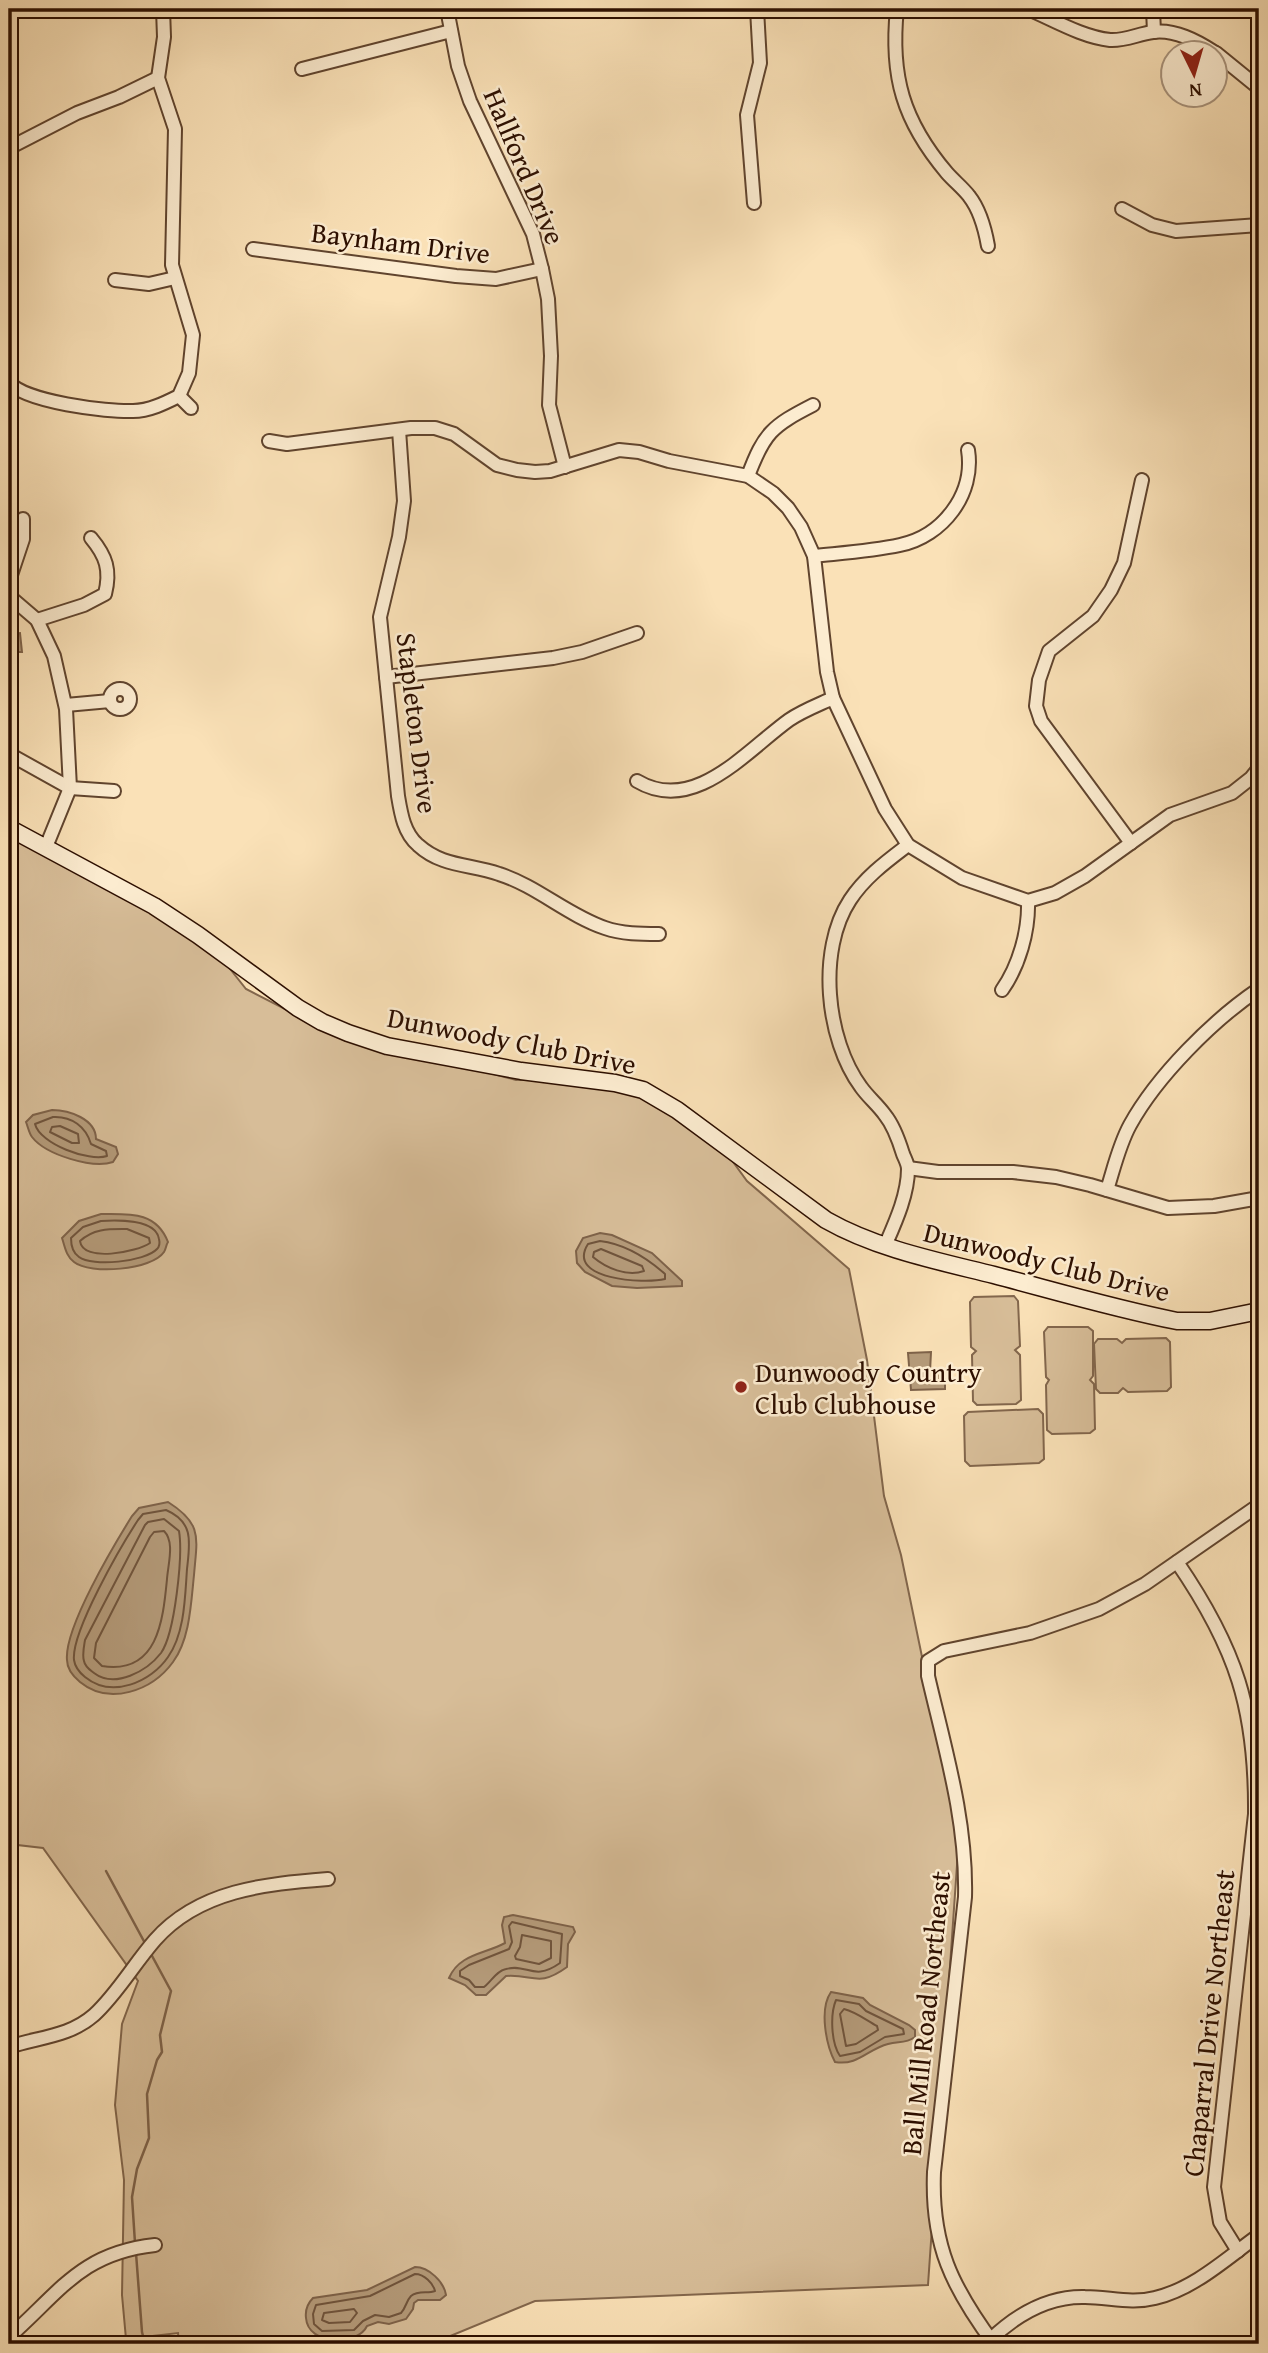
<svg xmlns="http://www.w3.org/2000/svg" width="1268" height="2353" font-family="'Gentium Book Plus',serif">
<rect width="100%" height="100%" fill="#fae1b7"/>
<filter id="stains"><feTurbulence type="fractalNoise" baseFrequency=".00286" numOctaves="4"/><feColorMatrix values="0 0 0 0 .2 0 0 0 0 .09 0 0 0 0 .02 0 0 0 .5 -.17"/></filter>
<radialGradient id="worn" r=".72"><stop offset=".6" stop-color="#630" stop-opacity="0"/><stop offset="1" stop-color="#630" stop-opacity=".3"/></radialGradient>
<g fill="#d7bd98" stroke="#82664c" stroke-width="2">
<polygon points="9,830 204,936 246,989 320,1027 516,1080 624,1077 712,1133 747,1181 849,1269 867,1360 884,1496 901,1555 959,1836 928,2285 535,2301 431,2344 179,2344 178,2333 126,2339 122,2295 124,2180 115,2105 122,2024 138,1981 43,1848 9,1844"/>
<polygon points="1014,1296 1018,1301 1020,1346 1015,1350 1020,1355 1021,1400 1016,1404 977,1405 973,1401 972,1355 976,1351 971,1347 970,1302 974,1297"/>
<polygon points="1048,1327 1088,1327 1093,1331 1093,1376 1090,1380 1094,1384 1095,1429 1090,1433 1052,1434 1047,1430 1046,1385 1049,1380 1046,1377 1044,1332"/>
<polygon points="1166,1338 1170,1342 1171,1387 1167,1391 1128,1392 1123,1388 1118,1393 1100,1393 1096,1389 1094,1344 1098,1339 1117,1339 1122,1343 1126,1339"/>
<polygon points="1038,1409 1043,1414 1044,1459 1039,1463 970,1466 965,1461 964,1416 968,1412"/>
</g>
<g fill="#b49a79" stroke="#7e6249" stroke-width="2">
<polygon points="20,633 22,652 11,652 10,634"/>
<path d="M52,1110C69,1110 96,1119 96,1139L116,1147L118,1154L113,1162C93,1169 46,1155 32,1137C29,1133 28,1127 26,1122L33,1115Z"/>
<path d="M101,1214C129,1214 156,1211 168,1242C166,1245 166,1249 164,1252C152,1270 90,1275 74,1262C66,1256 65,1247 62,1238L79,1221Z"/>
<polygon points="600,1233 612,1235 652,1253 682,1281 682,1286 637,1288 612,1286 585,1272 577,1263 576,1251 583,1238"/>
<polygon points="931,1352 930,1372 945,1372 945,1389 911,1390 908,1353"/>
<path d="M168,1502C203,1524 197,1538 194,1575C191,1603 190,1639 173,1662C152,1691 109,1706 80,1682C74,1677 67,1669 67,1660C64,1628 114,1545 132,1516L139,1508Z"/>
<path d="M513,1915L573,1927L575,1932L568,1944L567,1967C538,1988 534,1974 506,1976L486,1995H476L465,1985L449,1978C459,1954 485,1954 505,1943L502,1925L504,1917Z"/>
<path d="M831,1992L863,1998L870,2005L909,2025L915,2030V2037C905,2044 899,2041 888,2044C868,2049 858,2066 835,2062C826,2045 819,2009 831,1992Z"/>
<path d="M415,2267C429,2267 444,2282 446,2295L440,2300H418L414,2303L413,2309L406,2319L389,2324L378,2322L367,2326C358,2346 308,2346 306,2318C305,2310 307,2304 313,2298L367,2290Z"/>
</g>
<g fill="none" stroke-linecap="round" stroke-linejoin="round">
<g stroke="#70543c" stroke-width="2">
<path d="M53,1117C72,1116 86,1127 91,1144L106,1151L107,1156C89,1162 40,1144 35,1124Z"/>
<polygon points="60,1126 78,1134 79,1143 72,1143 50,1132 52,1127"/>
<path d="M101,1221C117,1220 156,1219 159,1239C160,1243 159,1247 157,1249C145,1262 92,1267 79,1257C73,1253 71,1245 71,1238L83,1227Z"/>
<path d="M127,1229L149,1238L150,1243C137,1252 83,1263 80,1241C94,1228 110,1229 127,1229Z"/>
<path d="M600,1241C625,1244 647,1258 665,1274V1279C645,1284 565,1280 588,1244Z"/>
<path d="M601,1249L642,1266L644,1271C627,1277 606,1268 593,1257L594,1252Z"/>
<path d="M166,1510C194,1522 190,1542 187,1569C185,1596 185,1633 168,1657C151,1682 112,1699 85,1677C80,1673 75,1667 74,1660C71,1632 121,1546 138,1520L143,1514Z"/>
<path d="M164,1519L179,1531C183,1555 175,1633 161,1653C147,1671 115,1689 94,1673C90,1670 85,1667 84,1661C82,1655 84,1646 85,1640L145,1525L148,1522Z"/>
<path d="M164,1531C175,1542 168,1564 167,1579C163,1620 158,1675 102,1666L94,1658L96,1643L150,1537L154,1532Z"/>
<path d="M512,1922L562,1934L560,1963C533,1982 528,1963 506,1969C496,1971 492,1981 484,1987H475L469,1980L460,1976V1971L469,1965L509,1949L512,1942L509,1926Z"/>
<polygon points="522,1935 551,1941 551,1958 539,1964 516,1959 515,1956 520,1947"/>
<path d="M836,2000L859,2004L866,2011L903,2029L904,2034L885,2037L860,2052L840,2056C831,2043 830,2014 836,2000Z"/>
<path d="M844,2009C856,2012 866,2020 877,2026L878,2030L856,2044L846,2046L840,2014Z"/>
<path d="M415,2274C424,2274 433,2283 435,2291C428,2294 418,2290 411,2296C406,2301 406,2308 401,2313L389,2317L375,2315L363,2321L354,2330L322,2331L314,2324L313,2314L316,2305L370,2296Z"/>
<polygon points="354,2309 357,2313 350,2322 329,2323 322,2320 324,2313"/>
</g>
<g stroke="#7e6249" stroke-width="2.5">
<polyline points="106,1871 146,1945"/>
<polyline points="135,2243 132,2197 137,2169 149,2138 147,2094 157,2060 162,2052 160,2035 171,1991 151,1954"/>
<polyline points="136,2253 142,2332 145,2344"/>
</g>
<defs>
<g id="street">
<polyline points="447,9 458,66 470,101 533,234 542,269 548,299 551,356 549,405 565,467"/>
<path d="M897,9C890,76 903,121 947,173C954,181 963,188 969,196C980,210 985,229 988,246"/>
<path d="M1028,9C1054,20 1082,37 1110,40C1125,41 1138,34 1153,32C1175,29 1197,41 1214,52"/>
<polyline points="1153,9 1154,32"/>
<polyline points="1216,53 1259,88"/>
<polyline points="302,69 451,31"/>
<polyline points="9,148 77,113 119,97 158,78"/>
<polyline points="754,203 747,115 760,63 757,9"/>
<polyline points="1122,209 1152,225 1176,231 1259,225"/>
<polyline points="253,249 456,276 496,279 542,269"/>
<polyline points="115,280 149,284 175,278"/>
<path d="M9,382C24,402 107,412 133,411C149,411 165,403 179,396L189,373L193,335L172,265L175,129L158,78L164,37L163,9"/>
<polyline points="179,396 191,408"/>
<path d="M399,430L404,501L399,537L380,617L398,796C401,814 404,833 418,845C442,867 470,864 499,874C537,886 567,915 605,928C622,934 641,934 659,934"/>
<polyline points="269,441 287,444 411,428 435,428 454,434 497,465 517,470 535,472 550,471 619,450 639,452 669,461 748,476 773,493 788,508 801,527 814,556 827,672 833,698 885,809 908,845 962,878 1028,901 1055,893 1085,876 1170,815 1232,793 1251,778 1259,768"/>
<path d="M748,476C764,433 772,426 813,405"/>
<path d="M814,556C842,553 872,551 900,545C943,536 975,494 968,450"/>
<polyline points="9,581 23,539 23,519"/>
<polyline points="9,596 37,620 54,656 66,709 70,788 46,847"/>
<path d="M37,620L84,605L105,594C111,570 106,556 91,538"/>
<polyline points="386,677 553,658 582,652 637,633"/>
<circle cx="120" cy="699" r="10"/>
<polyline points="66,705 110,701"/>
<polyline points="9,754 70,788 114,791"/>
<path d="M637,781C694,815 746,751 789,720C802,711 818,705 833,698"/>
<polyline points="1131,843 1041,721 1036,706 1039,680 1049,651 1093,616 1111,590 1124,563 1142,480"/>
<path d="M1002,990C1019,966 1029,931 1028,901"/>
<polyline points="908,1168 938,1172 1013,1172 1056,1177 1090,1185 1168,1208 1214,1206 1259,1198"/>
<path d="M1107,1190C1114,1168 1119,1145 1130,1125C1157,1076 1213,1020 1259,989"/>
<path d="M885,1246C895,1223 908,1195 908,1169C908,1164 905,1159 903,1154C899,1141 894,1126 885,1115C878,1105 868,1097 861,1087C826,1040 817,950 850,900C865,877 887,861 908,845"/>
<path d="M1177,1562C1236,1648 1256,1709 1255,1814L1214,2187L1220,2222L1238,2251"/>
<path d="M9,2047C38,2037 69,2037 94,2015C117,1994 134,1964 155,1940C199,1890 265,1884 328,1879"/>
<path d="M9,2337C60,2292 81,2253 155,2245"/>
<path d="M990,2340C1016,2315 1048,2296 1085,2297C1109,2297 1131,2304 1155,2298C1194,2289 1227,2258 1259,2235"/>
<path d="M994,2344C952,2287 931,2245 934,2172L965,1897C967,1821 945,1749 928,1676V1661L944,1651L1030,1633L1099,1609L1145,1584L1259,1505"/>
</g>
<path id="secondary" d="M9,828L154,906L198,935L298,1008L322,1022L348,1033L387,1046L521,1071L615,1083L643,1090L677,1110L826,1220C877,1249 938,1261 994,1275C1055,1291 1116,1309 1177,1321H1210L1259,1311"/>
</defs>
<use href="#street" stroke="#60442e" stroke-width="16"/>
<use href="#secondary" stroke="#2d0f00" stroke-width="19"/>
<use href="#street" stroke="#fcecd0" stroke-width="12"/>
<use href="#secondary" stroke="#fcecd0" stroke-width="16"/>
</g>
<circle fill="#8f2418" stroke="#fcecd0" stroke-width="2.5" cx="741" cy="1387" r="7"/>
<g text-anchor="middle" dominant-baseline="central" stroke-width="5" stroke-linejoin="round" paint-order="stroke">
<g font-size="28" fill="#2d0f00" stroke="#fcecd0">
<text transform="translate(525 166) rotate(67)">Hallford Drive</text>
<text transform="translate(401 242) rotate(7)">Baynham Drive</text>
<text transform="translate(418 723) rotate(83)">Stapleton Drive</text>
<text transform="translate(512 1040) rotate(11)">Dunwoody Club Drive</text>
<text transform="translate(1047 1261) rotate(14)">Dunwoody Club Drive</text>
<text transform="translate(925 2013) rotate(-84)">Ball Mill Road Northeast</text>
<text transform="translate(1208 2023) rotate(-84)">Chaparral Drive Northeast</text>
</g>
<g font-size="28" fill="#2d0f00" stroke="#fcecd0" text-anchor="start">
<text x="755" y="1371">Dunwoody Country<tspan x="755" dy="32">Club Clubhouse</tspan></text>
</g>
</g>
<rect width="1268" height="2353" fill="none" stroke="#fae1b7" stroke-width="35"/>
<rect x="10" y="10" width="1247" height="2332" fill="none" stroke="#2d0f00" stroke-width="3.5"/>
<rect x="18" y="18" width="1233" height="2318" fill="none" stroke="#2d0f00" stroke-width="2"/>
<g transform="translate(1194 74) rotate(175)"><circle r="33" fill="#fcecd0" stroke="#a9947d" stroke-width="2"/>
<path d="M0-5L12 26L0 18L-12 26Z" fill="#8f2418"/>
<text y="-10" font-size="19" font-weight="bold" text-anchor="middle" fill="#2d0f00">N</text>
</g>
<rect width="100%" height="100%" filter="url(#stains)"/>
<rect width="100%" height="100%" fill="url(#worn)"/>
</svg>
